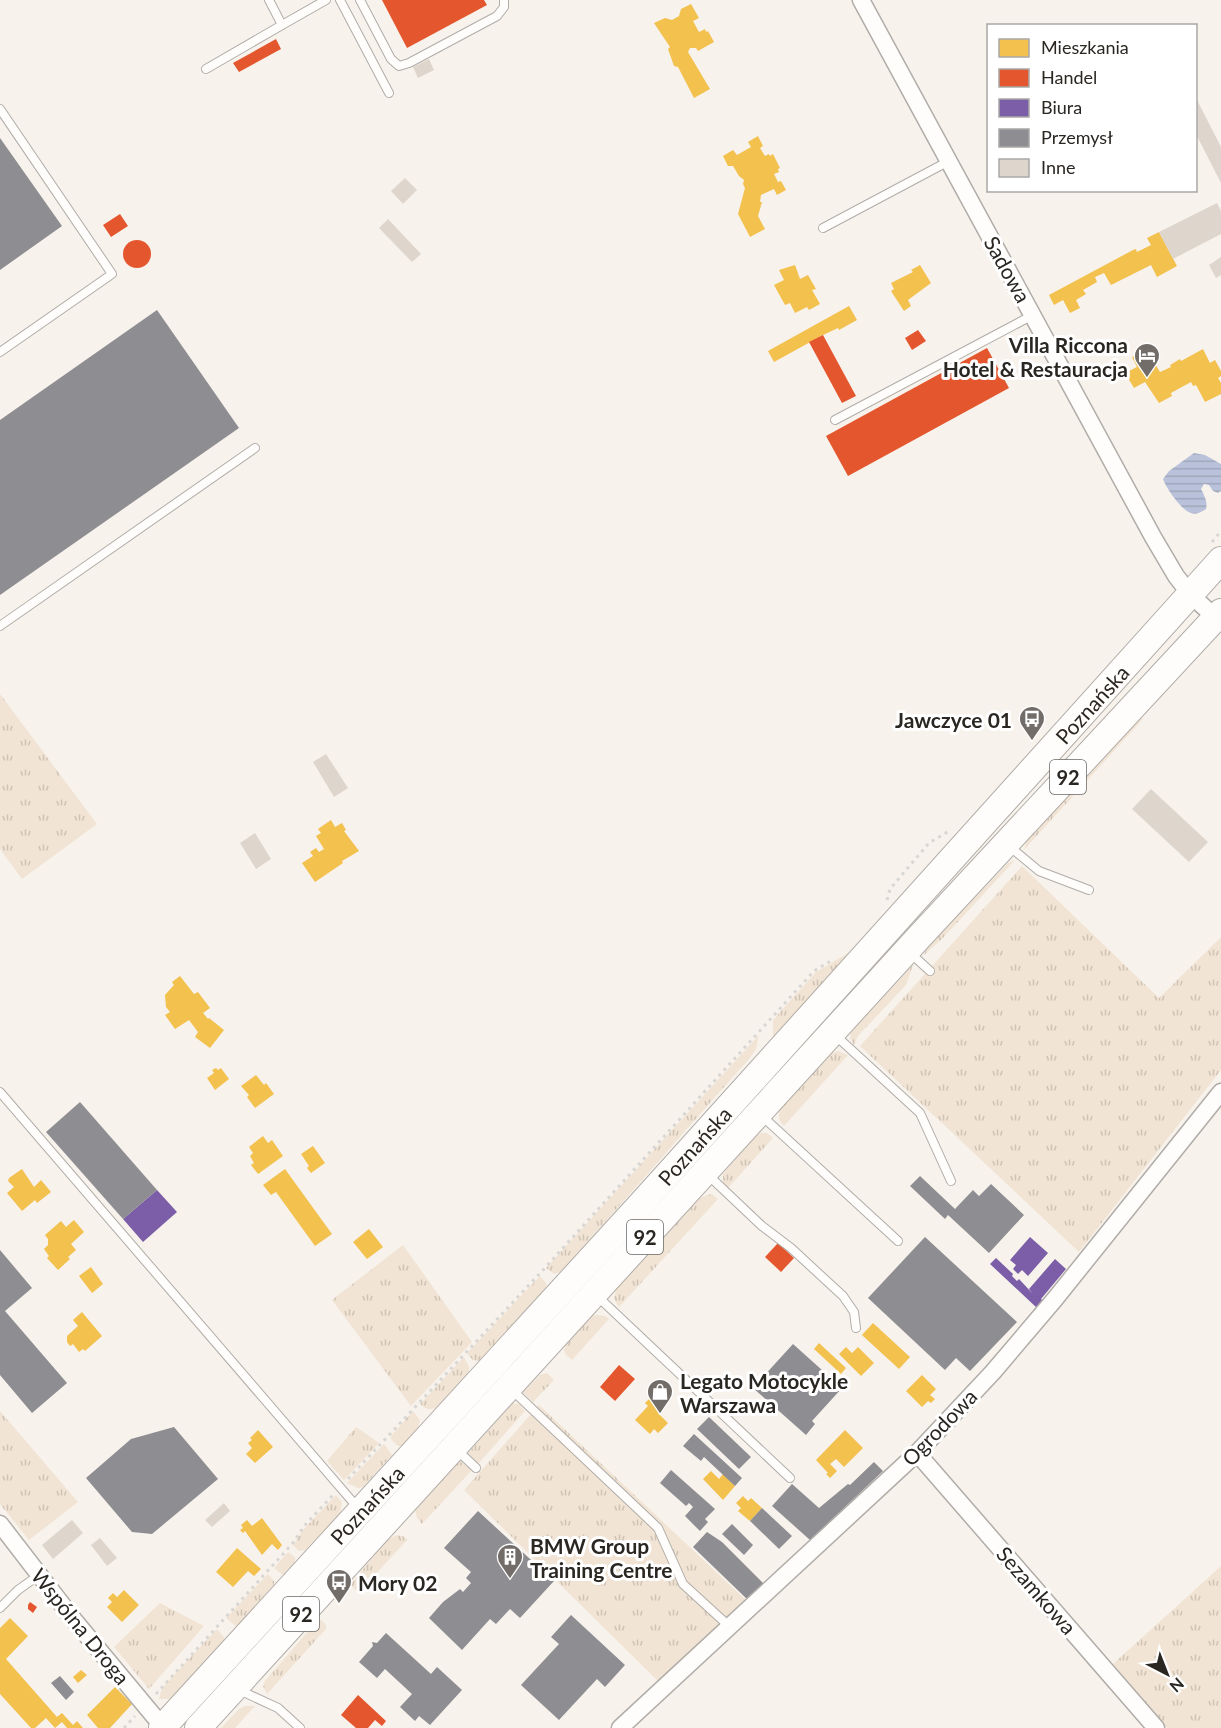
<svg xmlns="http://www.w3.org/2000/svg" width="1221" height="1728" font-family="Lato,sans-serif">
<defs>
<pattern id="grass-tufts" width="24" height="20" patternUnits="userSpaceOnUse" patternTransform="scale(1.5)"><rect width="24" height="20" fill="#f1e4d4"/><path d="M3 7l-1-3M5 7V3M7 7l1-3M15 17l-1-3M17 17v-4M19 17l1-3" fill="none" stroke="#cfc3b6"/></pattern>
<pattern id="water-rules" width="6" height="5" patternUnits="userSpaceOnUse" patternTransform="scale(1.5)"><rect width="6" height="5" fill="#b9c2da"/><path d="M0 2.5h6" fill="none" stroke="#9fa7bb"/></pattern>
</defs>
<rect width="100%" height="100%" fill="#f8f2ec"/>
<g fill="url(#grass-tufts)">
<polygon points="0,694 97,824 22,879 0,849"/>
<polygon points="1140,717 1143,719 1024,850 1026,842"/>
<polygon points="1015,860 942,939 923,956 928,947 1008,863"/>
<polygon points="1022,866 1159,998 1221,937 1221,1070 1079,1252 860,1046"/>
<polygon points="848,953 850,955 773,1037 773,1020 816,972"/>
<polygon points="913,965 906,985 858,1036 854,1045 850,1038 851,1032"/>
<path d="M759,1035L756,1049L750,1058C686,1129 624,1202 560,1272L554,1274L546,1268Z"/>
<path d="M838,1051L848,1055L784,1126C778,1120 778,1116 780,1108L831,1054Z"/>
<polygon points="761,1133 767,1133 773,1138 728,1188 723,1183 723,1174 754,1137"/>
<polygon points="711,1194 718,1199 619,1307 614,1299 616,1289 700,1198"/>
<polygon points="403,1245 472,1342 411,1406 332,1300"/>
<polygon points="540,1276 546,1283 546,1288 479,1361 473,1360 468,1355 468,1352"/>
<polygon points="593,1315 605,1316 609,1319 572,1360 566,1355 564,1350 566,1345"/>
<path d="M464,1357L469,1367V1372L438,1407C431,1410 426,1410 420,1404Z"/>
<polygon points="547,1373 554,1380 533,1402 523,1392 540,1375"/>
<polygon points="513,1403 519,1404 525,1411 478,1464 468,1453"/>
<polygon points="539,1405 749,1603 661,1684 464,1490"/>
<polygon points="0,1411 78,1502 29,1540 0,1504"/>
<polygon points="413,1411 420,1420 418,1428 402,1446 398,1446 391,1439 391,1436"/>
<polygon points="356,1427 379,1443 344,1480 327,1461"/>
<polygon points="384,1444 392,1455 363,1487 358,1488 347,1483"/>
<polygon points="460,1461 472,1470 422,1524 417,1518 415,1510"/>
<polygon points="336,1495 342,1502 340,1514 305,1550 299,1551 293,1545 303,1530"/>
<polygon points="397,1535 403,1536 407,1540 361,1590 357,1591 350,1585 387,1540"/>
<polygon points="288,1552 295,1557 295,1564 284,1576 274,1568"/>
<polygon points="1221,1566 1221,1728 1167,1728 1113,1664"/>
<polygon points="268,1574 274,1581 274,1585 237,1627 226,1618"/>
<polygon points="160,1603 204,1626 149,1689 114,1647"/>
<polygon points="318,1620 321,1620 326,1625 326,1629 267,1694 263,1686 265,1681"/>
<polygon points="217,1629 224,1637 224,1641 175,1695 169,1699 159,1699 162,1688"/>
<polygon points="245,1706 255,1706 235,1728 221,1728 239,1709"/>
</g>
<path fill="url(#water-rules)" d="M1194,453L1205,455L1221,464V491L1218,493L1213,491L1209,485L1204,484L1201,489C1204,495 1208,502 1206,509C1201,512 1197,515 1191,513C1182,511 1166,488 1163,479L1169,471Z"/>
<g fill="#f2c14e">
<polygon points="691,4 699,18 693,21 699,32 705,29 706,32 708,31 714,42 698,51 696,48 690,48 688,52 710,89 694,98 678,67 674,66 668,49 670,47 654,23 665,18 672,20 679,16 681,9"/>
<polygon points="758,136 763,146 760,148 765,156 769,154 770,156 773,154 780,168 778,169 779,172 774,174 778,182 781,181 786,190 777,195 774,189 761,195 760,202 762,202 758,216 765,229 750,237 738,214 745,188 743,184 744,180 739,176 733,166 728,166 723,156 733,150 737,155 751,147 748,142"/>
<polygon points="1159,232 1177,266 1157,277 1151,265 1111,285 1104,273 1095,277 1097,282 1083,290 1086,294 1076,300 1080,308 1070,313 1063,300 1054,305 1049,295 1133,250 1136,249 1137,252 1151,245 1147,238"/>
<polygon points="795,265 800,279 808,275 816,289 812,290 820,304 809,310 807,307 795,313 790,303 785,305 774,285 784,280 779,270"/>
<polygon points="920,265 931,283 908,300 911,306 904,311 891,291 894,289 891,283 913,272 911,270"/>
<polygon points="849,306 857,320 839,330 838,328 823,335 774,362 768,351"/>
<polygon points="1153,348 1159,359 1154,362 1160,372 1171,367 1170,365 1180,359 1181,361 1203,349 1210,363 1215,360 1221,371 1221,376 1218,378 1221,383 1221,394 1205,402 1196,385 1193,386 1191,382 1171,393 1172,396 1159,403 1145,382 1134,388 1125,373 1137,367 1132,357"/>
<polygon points="331,820 335,827 342,823 346,830 344,831 359,851 342,861 343,863 315,882 302,863 313,856 310,852 316,848 319,852 324,849 316,836 321,833 318,829"/>
<polygon points="180,976 194,994 198,992 210,1008 203,1013 208,1019 209,1018 224,1030 210,1048 195,1037 198,1032 189,1020 175,1029 165,1015 170,1012 166,1007 165,995 174,985 172,982"/>
<polygon points="216,1068 218,1070 221,1068 229,1079 215,1090 207,1078 214,1073 212,1070"/>
<polygon points="256,1075 264,1085 266,1083 274,1094 255,1108 247,1097 249,1095 241,1086"/>
<polygon points="263,1136 268,1143 272,1140 283,1156 258,1174 251,1165 254,1163 250,1156 253,1153 249,1147"/>
<polygon points="313,1146 325,1163 311,1173 307,1168 309,1166 301,1154"/>
<polygon points="22,1169 34,1187 41,1180 51,1192 37,1203 35,1200 22,1211 7,1193 14,1187 8,1181 9,1178"/>
<polygon points="285,1169 332,1234 315,1246 276,1192 271,1195 263,1185"/>
<polygon points="74,1220 84,1232 71,1244 76,1250 68,1257 70,1259 58,1270 47,1258 49,1256 44,1249 48,1245 48,1239 45,1235 61,1221 66,1227"/>
<polygon points="369,1229 383,1247 367,1259 353,1242"/>
<polygon points="91,1267 103,1284 92,1293 79,1276"/>
<polygon points="82,1312 102,1336 85,1351 83,1349 79,1352 73,1344 70,1346 67,1342 67,1336 78,1326 73,1320"/>
<polygon points="873,1323 910,1357 899,1369 862,1335"/>
<polygon points="819,1343 846,1368 841,1374 814,1349"/>
<polygon points="846,1347 852,1353 858,1347 874,1363 861,1376 839,1354"/>
<polygon points="922,1375 936,1389 930,1395 935,1399 931,1403 928,1401 922,1407 906,1391"/>
<polygon points="652,1396 663,1407 658,1413 668,1423 658,1433 654,1429 650,1434 635,1420 648,1406 645,1403"/>
<polygon points="258,1430 273,1447 255,1463 246,1454 252,1448 248,1443 252,1440 250,1438"/>
<polygon points="845,1430 863,1448 844,1467 836,1459 830,1464 837,1471 830,1478 826,1474 828,1473 816,1460"/>
<polygon points="711,1471 719,1479 723,1474 735,1486 723,1500 703,1479"/>
<polygon points="743,1496 748,1501 751,1498 762,1508 750,1521 738,1511 741,1508 736,1503"/>
<polygon points="262,1518 282,1545 278,1550 272,1544 262,1555 245,1531 243,1533 240,1530 243,1528 241,1525 247,1520 252,1526"/>
<polygon points="237,1548 261,1569 254,1576 248,1571 233,1587 216,1572"/>
<polygon points="124,1590 139,1605 122,1622 107,1607 112,1602 108,1598 113,1593 117,1597"/>
<polygon points="10,1618 28,1636 6,1659 57,1717 62,1713 73,1725 77,1721 83,1728 67,1728 62,1722 55,1728 46,1718 35,1728 31,1728 0,1694 0,1628"/>
<polygon points="81,1670 87,1675 78,1683 73,1677"/>
<polygon points="115,1687 132,1704 110,1728 98,1728 87,1715"/>
</g>
<g fill="#e4572e">
<polygon points="382,0 484,0 487,5 407,48"/>
<polygon points="276,39 281,49 239,72 233,63"/>
<polygon points="120,214 128,226 111,237 103,225"/>
<circle cx="137" cy="254" r="14"/>
<polygon points="918,330 926,341 912,350 905,338"/>
<polygon points="823,335 856,396 842,403 809,342"/>
<polygon points="987,348 1009,388 848,476 826,436"/>
<polygon points="778,1243 794,1258 781,1272 765,1257"/>
<polygon points="619,1365 635,1379 615,1401 600,1387"/>
<polygon points="30,1602 37,1607 33,1613 28,1609 28,1605"/>
<polygon points="358,1695 386,1721 382,1726 375,1720 368,1728 356,1728 341,1715"/>
</g>
<g fill="#7b5ea7">
<polygon points="157,1190 177,1212 143,1242 123,1219"/>
<polygon points="1030,1237 1048,1253 1028,1276 1022,1270 1018,1274 1013,1269 1016,1265 1010,1260"/>
<polygon points="996,1258 1013,1274 1012,1276 1017,1281 1019,1279 1033,1294 1029,1289 1055,1259 1066,1269 1041,1299 1043,1301 1037,1308 990,1264"/>
</g>
<g fill="#8d8d92">
<polygon points="0,138 62,226 0,270"/>
<polygon points="157,310 239,428 0,595 0,420"/>
<polygon points="80,1102 157,1190 123,1219 46,1132"/>
<polygon points="920,1176 955,1209 973,1190 979,1196 991,1184 1024,1215 989,1253 948,1215 945,1219 910,1186"/>
<polygon points="925,1237 1017,1322 970,1371 956,1358 945,1370 868,1298"/>
<polygon points="0,1250 32,1288 5,1311 67,1383 32,1413 0,1375"/>
<polygon points="793,1344 842,1388 812,1421 815,1424 806,1435 753,1388"/>
<polygon points="709,1417 751,1457 739,1469 697,1429"/>
<polygon points="174,1427 218,1479 152,1534 132,1532 86,1478 131,1439"/>
<polygon points="694,1434 742,1478 735,1486 704,1457 701,1461 683,1446"/>
<polygon points="874,1462 883,1471 810,1540 772,1506 792,1484 819,1508 848,1484 850,1485"/>
<polygon points="671,1470 715,1509 705,1519 708,1522 700,1531 685,1516 693,1507 689,1503 686,1506 660,1483"/>
<polygon points="762,1508 792,1536 779,1549 750,1521"/>
<polygon points="478,1511 554,1581 520,1618 510,1609 496,1624 490,1619 462,1650 429,1618 443,1602 460,1589 463,1592 471,1583 466,1578 471,1572 444,1548"/>
<polygon points="732,1524 753,1545 744,1555 722,1534"/>
<polygon points="707,1532 722,1542 763,1583 764,1586 750,1602 693,1547"/>
<polygon points="571,1615 625,1665 605,1687 597,1679 559,1720 521,1685 559,1644 551,1637"/>
<polygon points="386,1633 431,1674 437,1667 462,1690 430,1725 419,1716 415,1721 400,1707 412,1694 385,1669 377,1678 359,1662 373,1646 372,1642 377,1643"/>
<polygon points="60,1676 74,1692 66,1700 51,1683"/>
</g>
<g fill="#ded6cd">
<polygon points="429,59 434,70 418,78 413,67"/>
<polygon points="1196,98 1221,147 1221,183 1196,134"/>
<polygon points="405,178 417,190 403,204 391,191"/>
<polygon points="1217,203 1221,211 1221,234 1173,259 1159,232"/>
<polygon points="388,219 421,254 412,262 379,228"/>
<polygon points="1221,257 1221,275 1216,278 1209,265"/>
<polygon points="326,754 348,788 334,797 313,762"/>
<polygon points="1151,789 1208,842 1189,862 1132,809"/>
<polygon points="255,833 271,859 256,869 240,843"/>
<polygon points="224,1503 230,1511 212,1527 205,1520"/>
<polygon points="72,1520 83,1533 53,1559 42,1545"/>
<polygon points="100,1538 117,1558 107,1566 91,1545"/>
</g>
<g fill="none" stroke-linecap="round" stroke-linejoin="round">
<defs>
<g id="lane">
<polyline points="269,0 282,25 326,0"/>
<polyline points="340,0 389,93"/>
<polyline points="360,0 391,59 399,66 409,63 497,16 504,7 504,0"/>
<polyline points="206,69 282,25"/>
<polyline points="0,109 112,274 0,352"/>
<polyline points="823,228 949,161"/>
<polyline points="835,420 1033,315"/>
<polyline points="0,626 255,448"/>
<polyline points="1009,846 1039,871 1089,890"/>
<polyline points="908,951 930,971"/>
<polyline points="834,1034 920,1113 951,1181"/>
<polyline points="0,1092 358,1508"/>
<polyline points="762,1116 898,1241"/>
<polyline points="707,1174 762,1226 791,1248 843,1296 854,1312 856,1328"/>
<polyline points="596,1295 790,1478"/>
<polyline points="512,1390 658,1528 683,1584 730,1627"/>
<polyline points="457,1450 476,1468"/>
<polyline points="0,1608 18,1590 39,1575"/>
<polyline points="237,1689 278,1708 300,1728"/>
</g>
<g id="street">
<polyline points="861,0 1153,537 1176,576 1190,594 1221,623"/>
<polyline points="917,1453 1156,1728"/>
<polyline points="0,1524 74,1620 163,1727"/>
<polyline points="620,1728 917,1453 993,1372 1055,1299 1221,1092"/>
</g>
<g id="primary">
<path id="s1" d="M162,1728L642,1203L1221,560"/>
<polyline points="198,1728 921,935 1221,612"/>
</g>
</defs>
<use href="#lane" stroke="#b0aca7" stroke-width="10"/>
<use href="#street" stroke="#b0aca7" stroke-width="19"/>
<use href="#primary" stroke="#b0aca7" stroke-width="28"/>
<g stroke="#d9d7d4" stroke-width="3" stroke-dasharray="3 4.5" stroke-linecap="butt">
<polyline points="1212,542 1221,531"/>
<polyline points="887,900 890,889 929,843 949,831"/>
<polyline points="348,1479 543,1270 814,971 834,959"/>
<polyline points="156,1694 293,1543 305,1525 333,1495"/>
<polyline points="124,1728 135,1716"/>
</g>
<use href="#lane" stroke="#fefdfc" stroke-width="8"/>
<use href="#street" stroke="#fefdfc" stroke-width="16"/>
<use href="#primary" stroke="#fefdfc" stroke-width="26"/>
</g>
<defs>
<symbol id="hotel-pin" viewBox="-11 -11 22 30"><path d="M0 17L-7.5 6A9.5 9.5 0 1 1 7.5 6Z" fill="#726d69" stroke="#fff"/><path d="M-6-4.5h1.5V1H6V5H4.5V3h-9V5H-6ZM-4 0a1.8 1.8 0 1 1 3.6 0ZM.5 0V-2.5h3Q6-2.5 6 0Z" fill="#fff"/></symbol>
<symbol id="bus-pin" viewBox="-11 -11 22 30"><path d="M0 17L-7.5 6A9.5 9.5 0 1 1 7.5 6Z" fill="#726d69" stroke="#fff"/><path d="M-5-6H5V4H4V6H2V4H-2V6H-4V4H-5ZM-3.5-4V0h7V-4ZM-3.5 1.2v1.5H-2V1.2ZM2 1.2v1.5H3.5V1.2Z" fill="#fff"/></symbol>
<symbol id="shop-pin" viewBox="-11 -11 22 30"><path d="M0 17L-7.5 6A9.5 9.5 0 1 1 7.5 6Z" fill="#726d69" stroke="#fff"/><path d="M-5-2.5h2.3a2.7 3.5 0 0 1 5.4 0H5L5.5 6h-11ZM-1.5-2.5h3a1.5 2.3 0 0 0-3 0Z" fill="#fff"/></symbol>
<symbol id="building-pin" viewBox="-11 -11 22 30"><path d="M0 17L-7.5 6A9.5 9.5 0 1 1 7.5 6Z" fill="#726d69" stroke="#fff"/><path d="M-4-6H4V6H1V3H-1V6H-4ZM-2.5-4.3h1.7v1.8h-1.7ZM.8-4.3h1.7v1.8H.8ZM-2.5-1h1.7V.8h-1.7ZM.8-1h1.7V.8H.8Z" fill="#fff"/></symbol>
</defs>
<g fill-rule="evenodd">
<use href="#hotel-pin" x="1132" y="341" width="30" height="40"/>
<use href="#bus-pin" x="1017" y="704" width="30" height="40"/>
<use href="#shop-pin" x="645" y="1377" width="30" height="40"/>
<use href="#building-pin" x="495" y="1542" width="30" height="40"/>
<use href="#bus-pin" x="324" y="1567" width="30" height="40"/>
</g>
<g text-anchor="middle" dominant-baseline="central" stroke-width="6" stroke-linejoin="round" paint-order="stroke">
<g fill="#fff" stroke="#6a6764" stroke-width="1.5">
<rect x="1050" y="760" width="36" height="34" rx="4.5"/>
<rect x="627" y="1220" width="36" height="34" rx="4.5"/>
<rect x="283" y="1597" width="36" height="34" rx="4.5"/>
</g>
<g font-size="20" font-weight="bold" fill="#2a2622">
<text x="1068" y="777">92</text>
<text x="645" y="1237">92</text>
<text x="301" y="1614">92</text>
</g>
<g font-size="21" fill="#2a2622" stroke="#fff">
<text transform="translate(1008 269) rotate(61)">Sadowa</text>
<text stroke="none"><textPath href="#s1" startOffset="1383">Poznańska</textPath></text>
<text stroke="none"><textPath href="#s1" startOffset="789">Poznańska</textPath></text>
<text transform="translate(939 1427) rotate(-46)">Ogrodowa</text>
<text stroke="none"><textPath href="#s1" startOffset="303">Poznańska</textPath></text>
<text transform="translate(1037 1590) rotate(49)">Sezamkowa</text>
<text transform="translate(81 1626) rotate(51)">Wspólna Droga</text>
</g>
<g font-size="21" font-weight="bold" fill="#2a2622" stroke="#fff" text-anchor="start">
<text x="1128" y="344" text-anchor="end">Villa Riccona<tspan x="1128" dy="24">Hotel &amp; Restauracja</tspan></text>
<text x="1012" y="719" text-anchor="end">Jawczyce 01</text>
<text x="680" y="1380">Legato Motocykle<tspan x="680" dy="24">Warszawa</tspan></text>
<text x="530" y="1545">BMW Group<tspan x="530" dy="24">Training Centre</tspan></text>
<text x="358" y="1582">Mory 02</text>
</g>
</g>
<rect x="987" y="24" width="210" height="168" fill="#ffffff" stroke="#aaa8a7" stroke-width="1.5"/>
<rect x="999" y="39" width="30" height="18" fill="#f2c14e" stroke="#aaa8a7" stroke-width="1.5"/>
<text x="1041" y="54" font-size="18" fill="#2a2622">Mieszkania</text>
<rect x="999" y="69" width="30" height="18" fill="#e4572e" stroke="#aaa8a7" stroke-width="1.5"/>
<text x="1041" y="84" font-size="18" fill="#2a2622">Handel</text>
<rect x="999" y="99" width="30" height="18" fill="#7b5ea7" stroke="#aaa8a7" stroke-width="1.5"/>
<text x="1041" y="114" font-size="18" fill="#2a2622">Biura</text>
<rect x="999" y="129" width="30" height="18" fill="#8d8d92" stroke="#aaa8a7" stroke-width="1.5"/>
<text x="1041" y="144" font-size="18" fill="#2a2622">Przemysł</text>
<rect x="999" y="159" width="30" height="18" fill="#ded6cd" stroke="#aaa8a7" stroke-width="1.5"/>
<text x="1041" y="174" font-size="18" fill="#2a2622">Inne</text>
<g transform="translate(1167 1674) rotate(138)" stroke="#ffffff" stroke-width="4.5" paint-order="stroke">
<path d="M0-4.5L10 22L0 15L-10 22Z" fill="#2a2622"/>
<text y="-9" font-size="16" font-weight="bold" text-anchor="middle" fill="#2a2622">N</text>
</g>
</svg>
